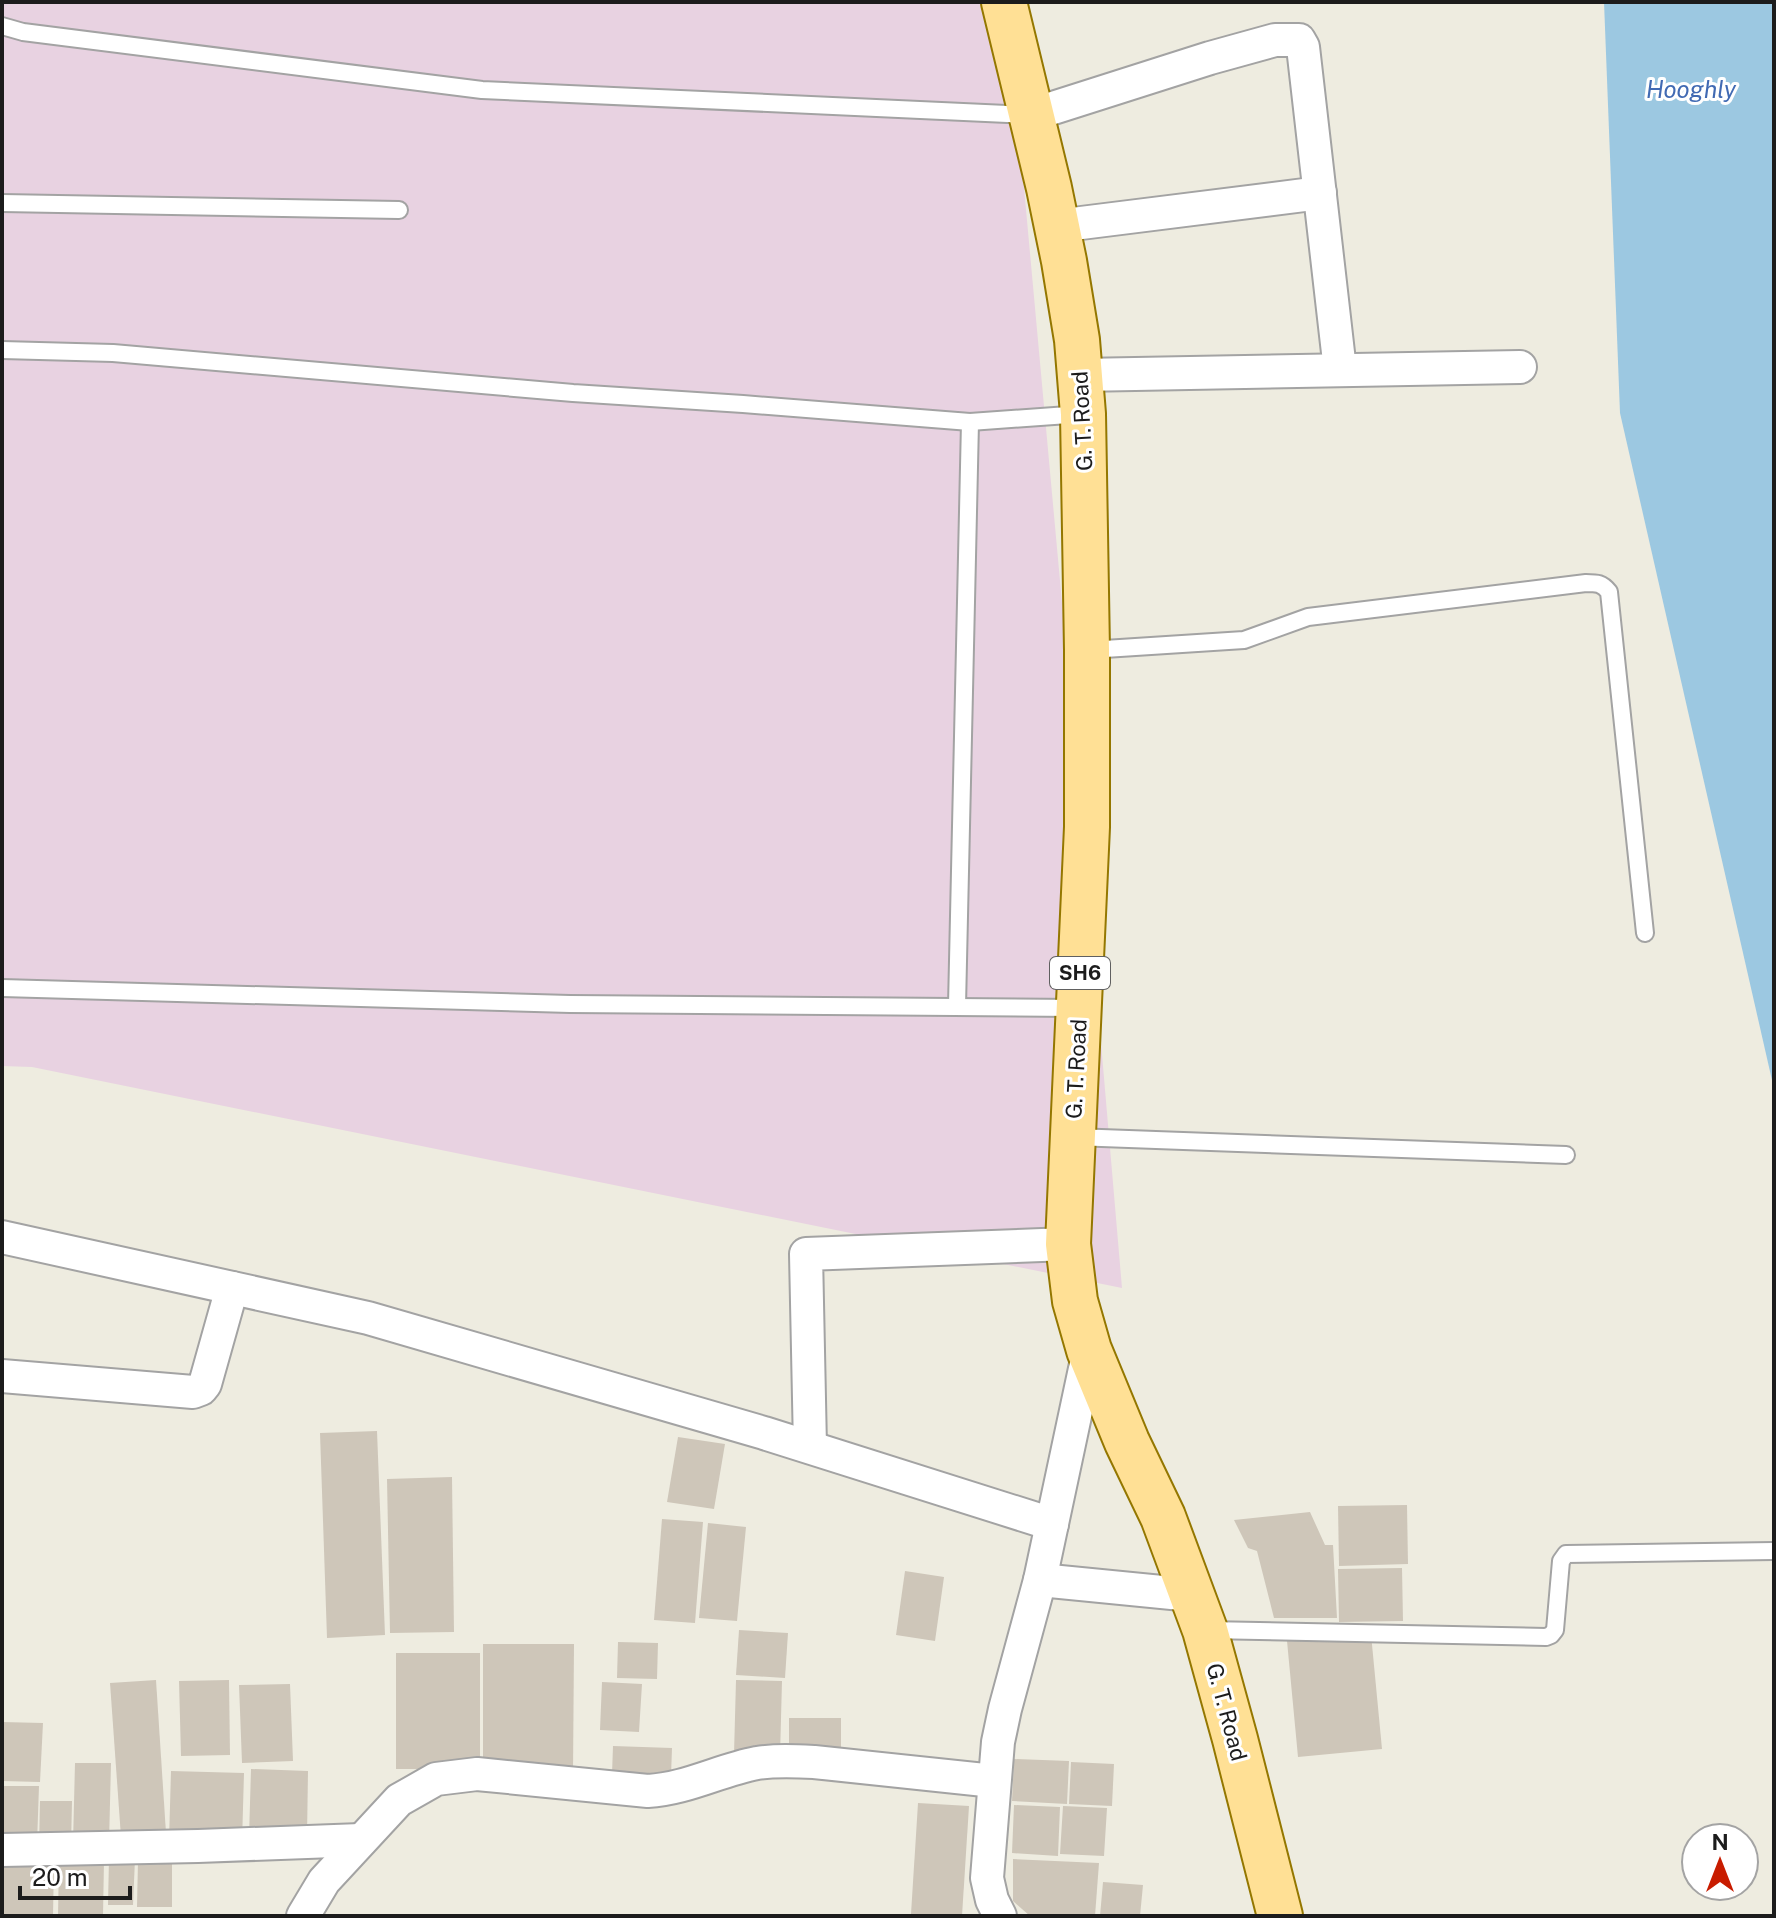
<svg xmlns="http://www.w3.org/2000/svg" width="1776" height="1918" font-family="'Public Sans',sans-serif">
<rect width="100%" height="100%" fill="#eeece0"/>
<polygon fill="#e8d2e1" points="2,2 1007,2 1082,821 1122,1288 32,1067 2,1066"/>
<polygon fill="#9cc8e1" points="1604,2 1774,2 1774,1089 1620,413"/>
<g fill="#cec6b9">
<polygon points="377,1431 385,1635 327,1638 320,1433"/>
<polygon points="678,1437 725,1444 714,1509 667,1502"/>
<polygon points="452,1477 454,1632 390,1633 387,1479"/>
<polygon points="1407,1505 1408,1564 1339,1566 1338,1506"/>
<polygon points="1310,1512 1325,1545 1333,1545 1337,1618 1274,1618 1257,1551 1248,1548 1234,1520"/>
<polygon points="662,1519 703,1522 695,1623 654,1620"/>
<polygon points="708,1523 746,1527 737,1621 699,1618"/>
<polygon points="1402,1568 1403,1621 1339,1622 1338,1569"/>
<polygon points="905,1571 944,1577 935,1641 896,1635"/>
<polygon points="739,1630 788,1633 785,1678 736,1675"/>
<polygon points="1371,1634 1382,1749 1298,1757 1287,1641"/>
<polygon points="618,1642 658,1643 657,1679 617,1678"/>
<polygon points="483,1644 574,1644 573,1774 483,1774"/>
<rect x="396" y="1653" width="84" height="116"/>
<polygon points="156,1680 166,1833 121,1837 110,1683"/>
<polygon points="229,1680 230,1755 181,1756 179,1681"/>
<polygon points="736,1680 782,1681 780,1756 734,1754"/>
<polygon points="602,1682 642,1684 639,1732 600,1730"/>
<polygon points="290,1684 293,1761 242,1763 239,1685"/>
<rect x="789" y="1718" width="52" height="35"/>
<polygon points="2,1722 43,1723 40,1782 2,1781"/>
<polygon points="613,1746 672,1748 671,1776 612,1774"/>
<polygon points="1014,1759 1069,1761 1067,1804 1012,1801"/>
<polygon points="1071,1762 1114,1764 1112,1806 1069,1804"/>
<polygon points="75,1763 111,1763 109,1843 73,1843"/>
<polygon points="251,1769 308,1771 307,1838 249,1837"/>
<polygon points="171,1771 244,1773 242,1843 169,1841"/>
<polygon points="2,1786 39,1786 37,1844 2,1843"/>
<polygon points="40,1801 72,1801 71,1847 39,1847"/>
<polygon points="918,1803 969,1806 962,1916 911,1914"/>
<polygon points="1014,1805 1060,1807 1058,1856 1012,1853"/>
<polygon points="1063,1806 1107,1808 1104,1856 1060,1854"/>
<polygon points="109,1858 135,1859 133,1905 108,1905"/>
<polygon points="59,1859 104,1860 103,1916 58,1916"/>
<polygon points="1013,1859 1099,1863 1095,1916 1030,1916 1013,1901"/>
<polygon points="138,1860 172,1861 172,1907 137,1907"/>
<polygon points="2,1861 54,1862 53,1916 2,1916"/>
<polygon points="1103,1882 1143,1885 1140,1916 1100,1916"/>
</g>
<g fill="none" stroke-linecap="round" stroke-linejoin="round">
<defs>
<g id="service">
<polyline points="2,26 23,32 482,90 1030,115"/>
<polyline points="2,203 399,210"/>
<polyline points="2,350 113,353 573,393 743,404 970,422 1082,414"/>
<path d="M1089,650L1244,640L1308,617L1586,583C1597,583 1602,583 1609,592L1645,933"/>
<polyline points="2,988 570,1004 1076,1008"/>
<polyline points="957,1006 970,422"/>
<polyline points="1074,1137 1566,1155"/>
<polyline points="1207,1630 1546,1637 1551,1635 1555,1630 1561,1561 1566,1554 1774,1551"/>
</g>
<g id="minor">
<polyline points="1031,115 1210,58 1275,40 1299,40 1303,47 1340,370"/>
<polyline points="1057,226 1320,193"/>
<polyline points="1080,375 1520,367"/>
<polyline points="2,1237 368,1318 764,1433 1052,1524"/>
<polyline points="2,1376 193,1392 201,1389 205,1384 232,1288"/>
<polyline points="810,1447 806,1254 1068,1244"/>
<polyline points="1040,1580 1192,1595"/>
<polyline points="2,1850 198,1846 361,1840"/>
<path d="M303,1916L324,1881L399,1800L436,1779L477,1774L648,1791C686,1789 720,1770 757,1763C776,1760 795,1761 814,1762L994,1781"/>
<polyline points="1000,1916 992,1900 987,1878 998,1742 1005,1709 1040,1580 1089,1350"/>
</g>
<polyline id="primary" points="1004,2 1049,188 1064,261 1077,340 1083,414 1087,650 1087,827 1068,1244 1075,1301 1089,1350 1127,1442 1163,1517 1205,1630 1235,1739 1280,1916"/>
</defs>
<use href="#service" stroke="#a3a3a3" stroke-width="20"/>
<use href="#minor" stroke="#a3a3a3" stroke-width="36"/>
<use href="#primary" stroke="#947700" stroke-width="48"/>
<use href="#service" stroke="#fff" stroke-width="16"/>
<use href="#minor" stroke="#fff" stroke-width="32"/>
<use href="#primary" stroke="#ffe095" stroke-width="44"/>
</g>
<g text-anchor="middle" dominant-baseline="central" stroke-width="6" stroke-linejoin="round" paint-order="stroke">
<rect fill="#fff" stroke="#606060" stroke-width="2" x="1050" y="957" width="60" height="32" rx="6"/>
<g font-size="20" font-weight="bold" fill="#1c1c1c">
<text x="1080" y="973">SH6</text>
</g>
<g font-size="22" fill="#1c1c1c" stroke="#fff">
<text transform="translate(1082 421) rotate(-93)">G. T. Road</text>
<text transform="translate(1076 1069) rotate(-87)">G. T. Road</text>
<text transform="translate(1227 1712) rotate(75)">G. T. Road</text>
</g>
<g font-size="24" font-style="italic" fill="#416ab3" stroke="#fff">
<text x="1691" y="89">Hooghly</text>
</g>
</g>
<rect width="1776" height="1918" fill="none" stroke="#1c1c1c" stroke-width="8"/>
<g transform="translate(1720 1862)"><circle r="38" fill="#ffffff" stroke="#a4a4a4" stroke-width="2"/>
<path d="M0-6L14 30L0 20L-14 30Z" fill="#c81c00"/>
<text y="-12" font-size="22" font-weight="bold" text-anchor="middle" fill="#1c1c1c">N</text>
</g>
<path d="M20 1886v12h110v-12" fill="none" stroke="#1c1c1c" stroke-width="4"/>
<text x="32" y="1886" font-size="24" fill="#1c1c1c" stroke="#ffffff" stroke-width="6" paint-order="stroke">20 m</text>
</svg>
